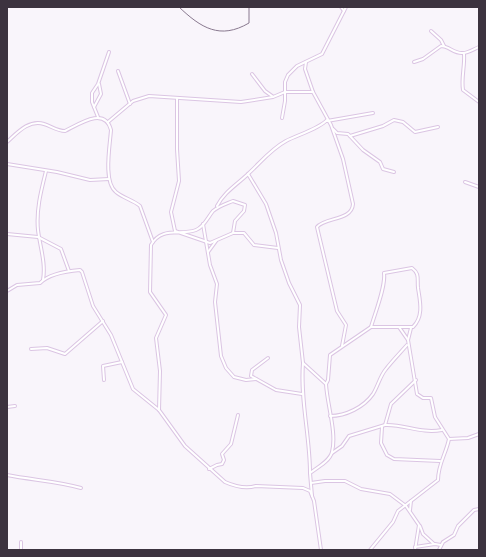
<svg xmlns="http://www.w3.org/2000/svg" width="486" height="557" font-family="'Fira Sans Condensed',sans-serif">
<rect width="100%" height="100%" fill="#f9f5fb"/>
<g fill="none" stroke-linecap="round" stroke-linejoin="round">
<path stroke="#89798f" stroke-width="1" d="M179,7C201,28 220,40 249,23V7"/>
<defs>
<g id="minor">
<polyline points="341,7 344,11"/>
<polyline points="431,31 441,40 444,46"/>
<path d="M464,54C465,66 461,78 463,90L479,102"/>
<path d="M306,62L305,69L313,92L331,125L343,159L353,204C352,221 325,217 317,227L337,311L346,325L342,346"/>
<path d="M414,62L423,59L441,46C449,46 454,54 463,53C468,53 474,49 479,47"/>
<polyline points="118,71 130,104"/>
<polyline points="252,74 265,91 272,96"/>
<polyline points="94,107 101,94 99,84"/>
<polyline points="98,117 92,102 92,93 98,84 109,52"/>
<polyline points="282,118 285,101 285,82 288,75 297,66 322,54 346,7"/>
<polyline points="327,121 373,113"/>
<polyline points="108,122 133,101 149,96 241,102 273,97 285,92 313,92"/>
<polyline points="333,129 337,133 348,134 363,150 380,162 383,169 394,172"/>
<polyline points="350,136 383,126 394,120 403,122 415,132 438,127"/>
<path d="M7,142C17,133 29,119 44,124C51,126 57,131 65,131C79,124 105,106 111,130C110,145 103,182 116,192C123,198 133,200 140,206L153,242"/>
<polyline points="7,164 57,172 90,180 109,179"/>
<polyline points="248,174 266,204 276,233 281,260 289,283 300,305 299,327 303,363 326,384"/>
<polyline points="465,182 479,187"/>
<path d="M217,206C224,192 238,184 249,173C261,162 271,149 286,141C297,135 319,129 327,120"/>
<polyline points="203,224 210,265 217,284 215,302 221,356 226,368 234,377 246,380 256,379"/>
<polyline points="175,231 171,212 179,181 177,149 177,99"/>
<polyline points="233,233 244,233 254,245 278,248"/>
<polyline points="7,234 38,237 61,249 69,271"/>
<polyline points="208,252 216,241"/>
<path d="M43,280C46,263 40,247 38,230C36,210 41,191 46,171"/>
<path d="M7,291L17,285L40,283C49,274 68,271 80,270L82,272L93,306L111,335L133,389L159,410L185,446L225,482C234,486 246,489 256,486L303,488L310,491L314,501L321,550"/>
<path d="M371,327C375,313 386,286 384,273L412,268C420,274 417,279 418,288C420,301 424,316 413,327H400"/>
<polyline points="408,340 411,328"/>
<polyline points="31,349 47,348 65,354 103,321"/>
<polyline points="268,358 252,370 251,376 276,390 302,394"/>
<path d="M303,363C300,400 310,436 310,473"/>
<polyline points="104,380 103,366 122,362"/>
<polyline points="7,407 15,406"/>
<path d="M159,410L160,371L156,338L166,315L150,292L151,245C162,226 180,236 196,230C204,227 208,217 213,211C219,206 226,204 233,201L245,205L244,211L235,221L233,233L210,243L175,231"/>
<path d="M330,416C346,416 364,407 373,394C378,386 380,376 386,369C393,360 400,353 407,345"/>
<path d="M385,425C405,424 420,434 442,430"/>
<polyline points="382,427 381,443 387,455 394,459 440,461"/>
<polyline points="449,439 468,438 479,434"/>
<polyline points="332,453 342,446 349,436 385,425 391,404 416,380"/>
<polyline points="209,469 217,465 222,464 224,460 222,454 231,444 238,415"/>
<path d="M7,475C32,480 57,481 81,488"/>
<polyline points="311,483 325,481 345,481 361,489 390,494 406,506 419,525 415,550"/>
<path d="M312,496L310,473C317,468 330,461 332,452C337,433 327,404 326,384L328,380L330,355L371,327H399L408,340L417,394L423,398H431L435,417L449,439C446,454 438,464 438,480L398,511L393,522L370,550"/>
<polyline points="410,510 411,501"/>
<polyline points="420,526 423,534 434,544"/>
<polyline points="415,547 435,544 441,545"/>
<polyline points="21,550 21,542"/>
<polyline points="439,550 443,542 454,535 458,526 474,510 479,509"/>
</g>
</defs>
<use href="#minor" stroke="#dbc5e3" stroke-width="4"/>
<use href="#minor" stroke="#fff" stroke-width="2"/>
</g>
<rect width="486" height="557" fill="none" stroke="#3c333f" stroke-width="16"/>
</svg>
